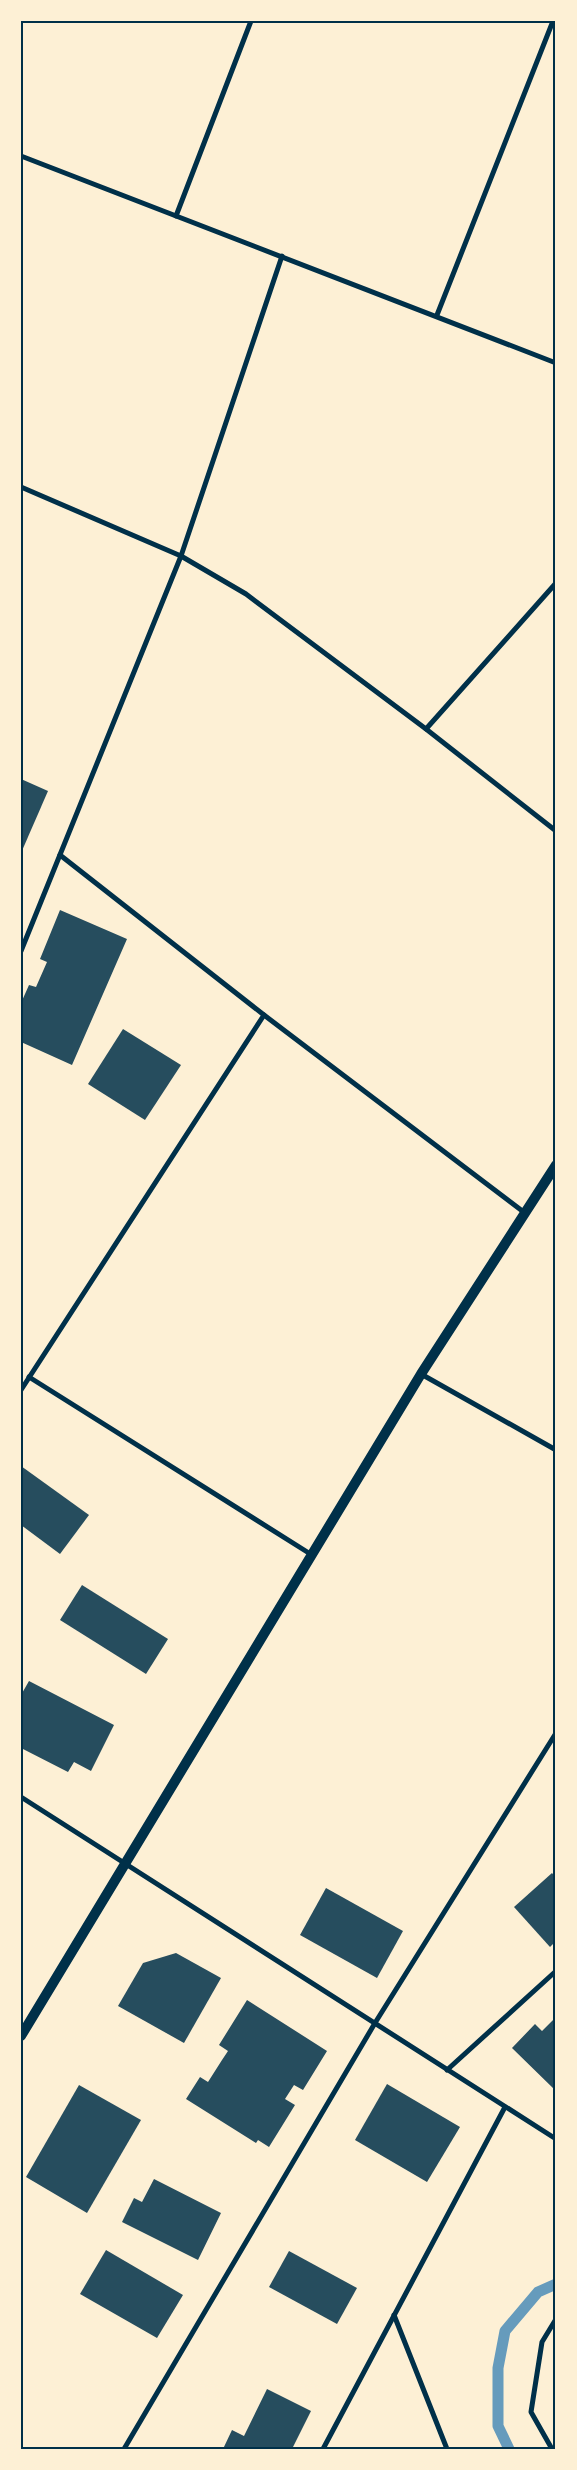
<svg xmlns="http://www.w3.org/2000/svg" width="577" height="2470" font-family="'Noto Sans',sans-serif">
<rect width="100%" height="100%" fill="#fdf0d5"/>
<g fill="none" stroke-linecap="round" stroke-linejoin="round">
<polyline stroke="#669bbc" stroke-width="11" points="509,2449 498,2426 498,2368 505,2331 538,2292 556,2284"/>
</g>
<g fill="#264d5e">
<polygon points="21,779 48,791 21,853"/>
<polygon points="60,910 127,939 72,1065 21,1042 21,1003 29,985 36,987 47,962 40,959"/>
<polygon points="123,1029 181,1065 145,1120 88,1084"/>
<polygon points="21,1466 89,1515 60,1554 21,1525"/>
<polygon points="82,1585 168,1639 146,1674 60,1620"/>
<polygon points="29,1681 114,1725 91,1771 74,1762 68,1772 21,1748 21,1706 23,1703 21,1695"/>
<polygon points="552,1873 556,1878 556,1941 550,1947 514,1907"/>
<polygon points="326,1888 403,1931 377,1978 300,1935"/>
<polygon points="176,1953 221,1978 184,2043 118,2006 143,1963"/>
<polygon points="247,2000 327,2051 303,2090 294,2085 285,2099 295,2105 269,2147 258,2140 256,2143 186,2099 200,2077 208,2082 222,2060 228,2051 219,2045"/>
<polygon points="556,2017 556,2091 512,2048 535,2024 542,2031"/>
<polygon points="387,2084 460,2127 427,2182 355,2140"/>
<polygon points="79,2085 141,2120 87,2213 26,2177"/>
<polygon points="154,2179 221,2213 198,2260 122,2222 134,2198 142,2202"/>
<polygon points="106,2250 183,2295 157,2338 80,2294"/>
<polygon points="289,2251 357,2288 337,2324 269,2287"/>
<polygon points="267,2389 311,2411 292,2449 223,2449 232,2430 244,2436"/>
</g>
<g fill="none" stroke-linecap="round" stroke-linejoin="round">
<g stroke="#003049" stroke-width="5">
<polyline points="21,156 556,363"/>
<polyline points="176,216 251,21"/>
<polyline points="437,315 553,21"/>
<polyline points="21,487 181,556 246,594 426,729 556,831"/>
<polyline points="426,729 556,583"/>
<polyline points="60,855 264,1015 525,1213"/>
<polyline points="21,951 181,556 282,256"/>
<polyline points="421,1374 556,1450"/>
<polyline points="29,1377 312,1555"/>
<polyline points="21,1390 264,1015"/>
<polyline points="21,1797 556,2139"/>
<polyline points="447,2070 556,1971"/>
<polyline points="394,2315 447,2449"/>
<polyline points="124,2449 375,2023 556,1733"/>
<polyline points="323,2449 505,2107"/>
<polyline points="552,2449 531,2412 542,2342 556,2319"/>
</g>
<polyline stroke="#003049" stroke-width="10" points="21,2036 421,1374 556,1165"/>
</g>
<rect width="577" height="2470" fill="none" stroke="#fdf0d5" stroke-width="45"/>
<rect x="22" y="22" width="532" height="2426" fill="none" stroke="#003049" stroke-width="2"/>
</svg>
